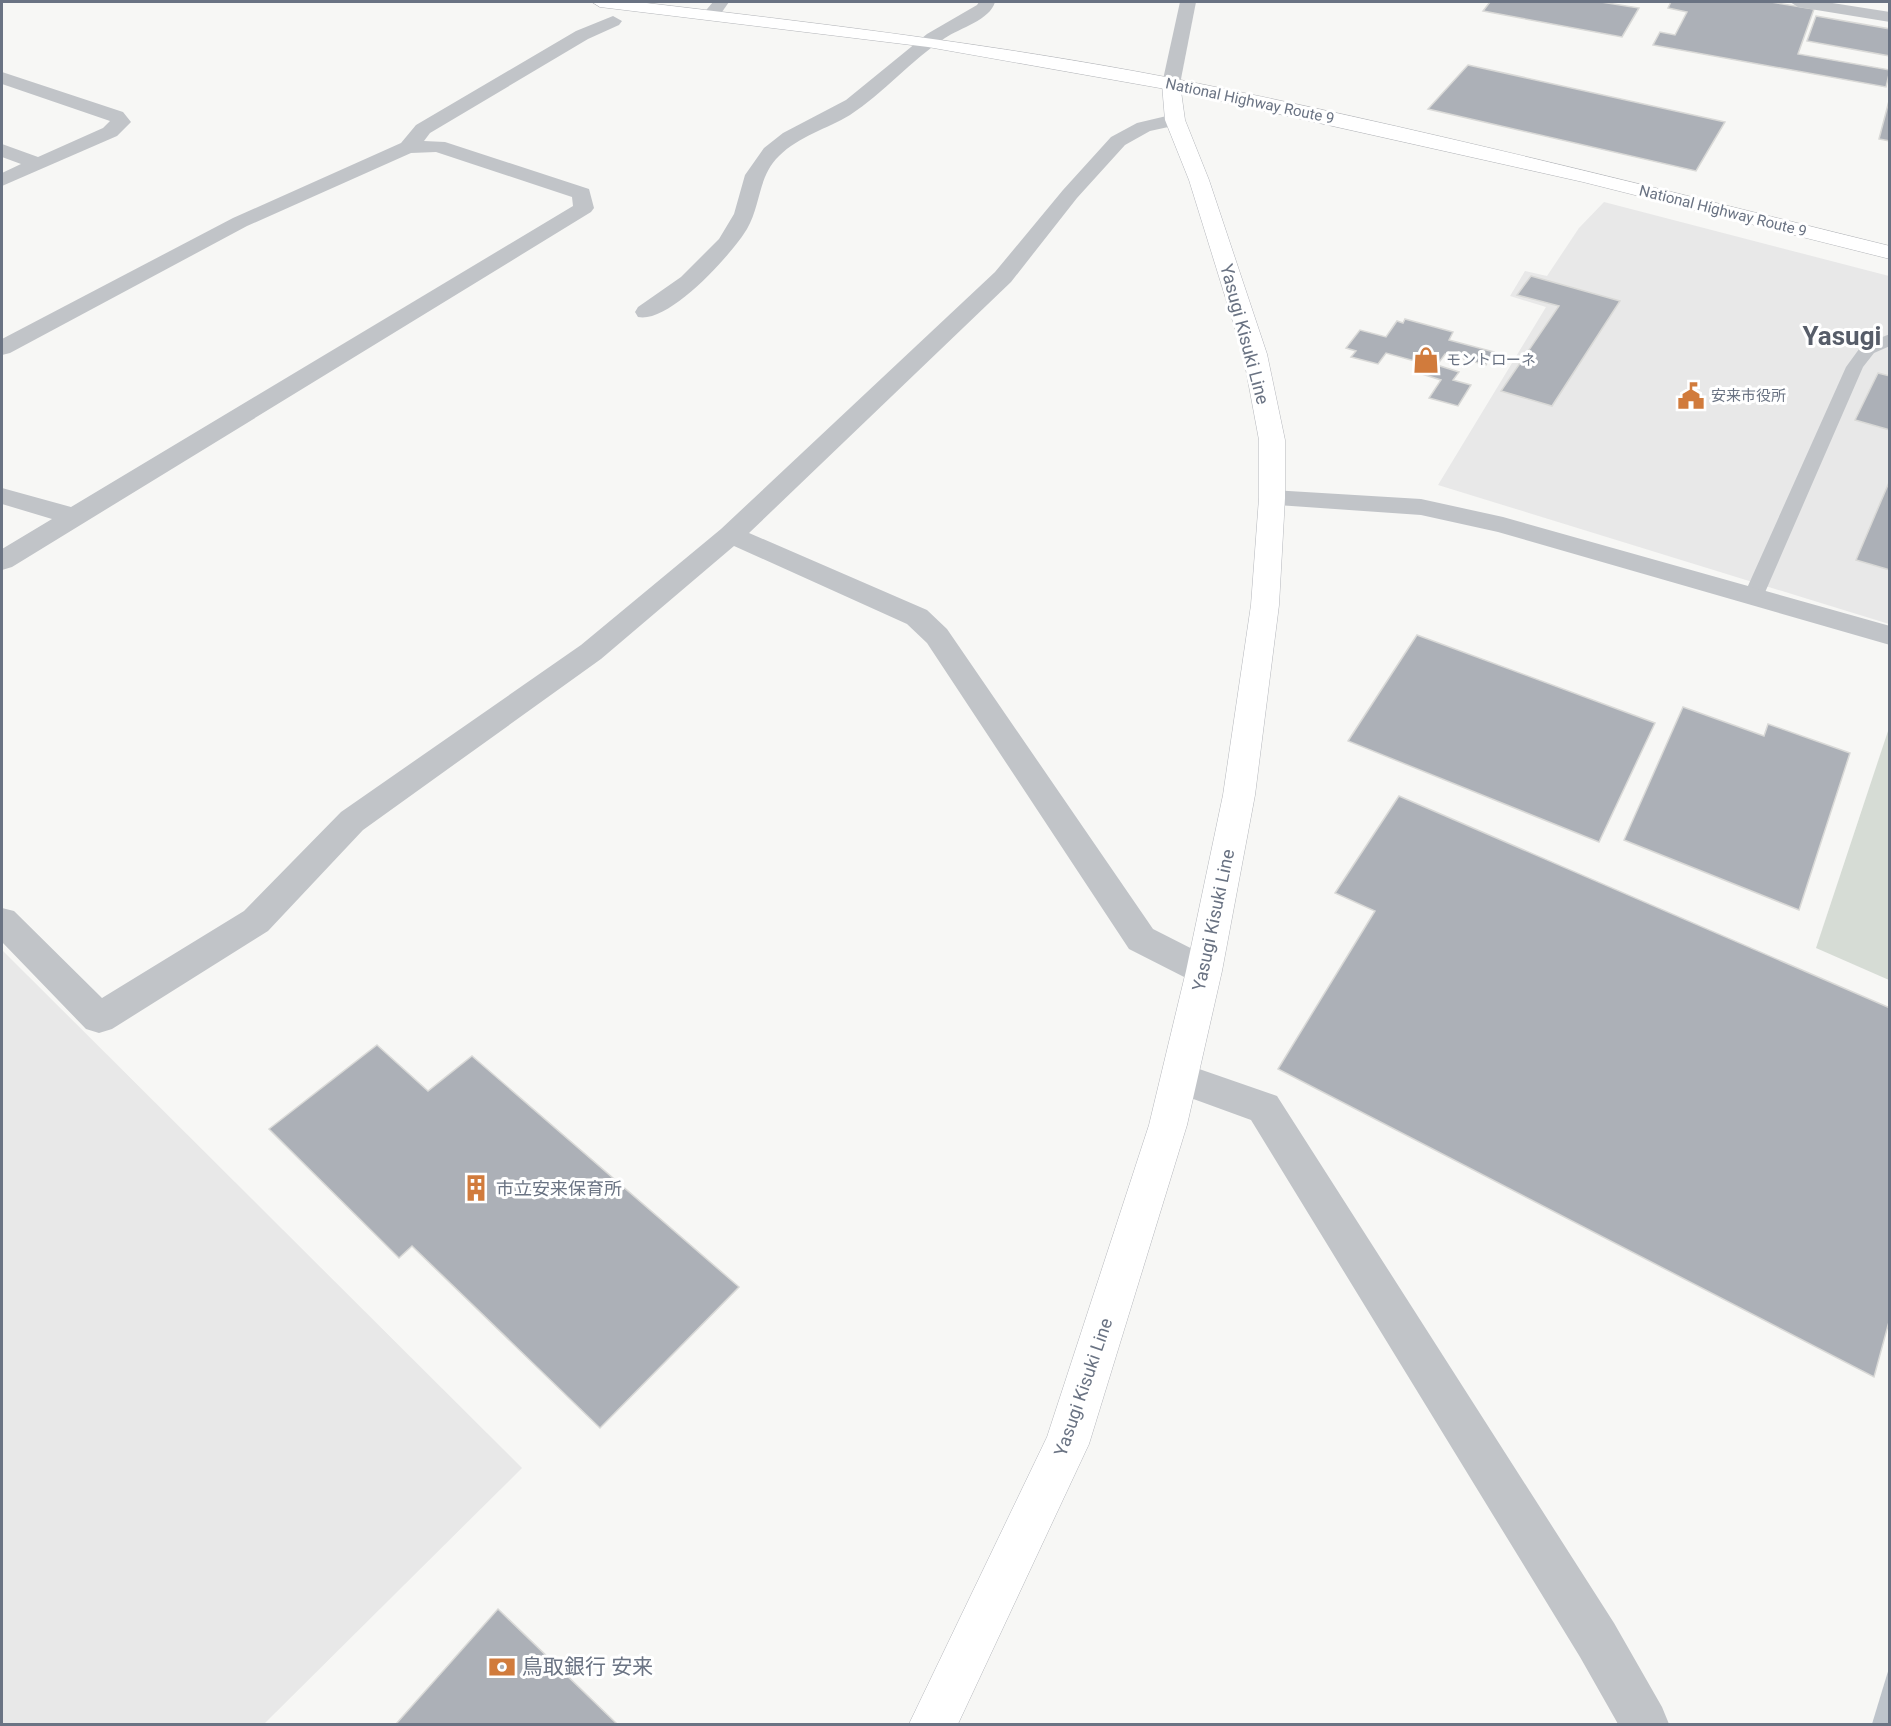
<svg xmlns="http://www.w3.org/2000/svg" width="1891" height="1726" font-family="Roboto,'Noto Sans JP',sans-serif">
<rect width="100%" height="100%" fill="#f7f7f5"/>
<g fill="#e8e8e8">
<polygon points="1604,202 1889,276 1889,624 1438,485 1546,307 1510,296 1525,271 1547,276 1579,228"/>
<polygon points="2,950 522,1468 264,1724 2,1724"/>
</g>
<polygon fill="#d6dcd5" points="1889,728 1889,980 1816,948"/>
<polygon fill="#bec4cb" points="1889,1668 1889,1724 1872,1724"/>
<g fill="#acb0b7" stroke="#d9d9d7" stroke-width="1.5">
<polygon points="1490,2 1601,2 1639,8 1622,37 1483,11"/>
<polygon points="1671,2 1771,2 1814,9 1798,54 1890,70 1886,87 1653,45 1660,32 1675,35 1687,12 1668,8"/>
<polygon points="1816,16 1890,29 1890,56 1807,41"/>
<polygon points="1468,65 1725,122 1696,171 1428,109"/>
<polygon points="1890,97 1890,141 1879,139"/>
<polygon points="1531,276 1620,301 1552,406 1501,391 1559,306 1517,295"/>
<polygon points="1405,319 1453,332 1449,340 1494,352 1486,365 1445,354 1437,365 1459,372 1453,380 1471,385 1458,406 1429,398 1441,380 1422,374 1429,365 1386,353 1378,364 1351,357 1356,351 1346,348 1360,330 1386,337 1397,321 1403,323"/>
<polygon points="1878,373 1890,376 1890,430 1855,420"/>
<polygon points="1890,480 1890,570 1856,560"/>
<polygon points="1417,635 1655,723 1599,842 1348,741"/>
<polygon points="1683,707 1764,736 1768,724 1850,753 1799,910 1624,840"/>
<polygon points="1399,796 1890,1008 1890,1318 1874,1377 1278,1069 1375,911 1335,893"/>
<polygon points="377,1045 428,1091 472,1056 739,1287 600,1428 412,1246 399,1258 269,1129"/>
<polygon points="498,1609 617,1724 396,1724"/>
</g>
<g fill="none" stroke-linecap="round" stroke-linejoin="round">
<defs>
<polygon id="primary" points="1171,78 1180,84 1185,120 1209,180 1267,354 1285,440 1285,498 1279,605 1255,795 1222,971 1187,1125 1089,1444 958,1724 909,1724 1047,1437 1149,1125 1186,971 1223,795 1251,605 1259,498 1259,440 1243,354 1189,180 1165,120 1162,84"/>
<path id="trunk" d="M592,2H638C816,23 995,44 1171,78C1412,126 1651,187 1890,246V259L1583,182L1171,90L928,47L600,7Z"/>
</defs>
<use href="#primary" stroke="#b5b7bc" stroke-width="1"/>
<use href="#trunk" stroke="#b3b5b9" stroke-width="1"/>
<polygon fill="#c1c4c8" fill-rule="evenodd" points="1890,334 1890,346 1874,353 1863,367 1763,597 1760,602 1746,602 1743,597 1846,367 1862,345"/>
<g fill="#c1c4c8" fill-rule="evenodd">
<polygon points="713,2 729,2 717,19 705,19 702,15"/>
<path d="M979,2H995C990,20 960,28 945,38C911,60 884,93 850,115C827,129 799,136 779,156C758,176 761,205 747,229C732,254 669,324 638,317L635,312L638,307L681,277L719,239L734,214L745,175L764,148L783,133L846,100L927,34L977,5Z"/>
<polygon points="1790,2 1826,2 1890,12 1890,22 1798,7"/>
<polygon points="613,16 622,21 619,25 588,39 430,133 424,141 445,142 589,189 594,208 591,212 12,567 2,570 2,549 52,519 2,504 2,488 71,507 573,206 572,197 436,152 411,153 247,226 10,353 2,355 2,339 233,218 401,143 416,125 576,31"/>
<polygon points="2,72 123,112 131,122 117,136 2,186 2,173 21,164 2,157 2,144 38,157 103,128 110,121 2,84"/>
<polygon points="1175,114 1185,120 1182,124 1150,131 1125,145 1077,198 1011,282 749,533 927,610 947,629 1153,929 1216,961 1222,971 1216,981 1204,985 1192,981 1129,949 927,643 907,624 734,546 601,659 363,830 268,931 112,1029 99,1033 86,1029 2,942 2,908 14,911 102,998 244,911 341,812 581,645 721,529 995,272 1063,190 1111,137 1137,123"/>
<polygon points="1272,490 1421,499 1503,517 1890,626 1890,645 1498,532 1421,515 1263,504 1259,498 1263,492"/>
<polygon points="1179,1062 1277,1096 1614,1623 1662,1707 1669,1724 1618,1724 1580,1657 1251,1120 1166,1089 1160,1078 1166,1067"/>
</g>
<polygon fill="#c1c4c8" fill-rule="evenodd" points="1180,2 1196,2 1180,84 1171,90 1162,84"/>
<use href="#primary" fill="#fff" fill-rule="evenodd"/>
<use href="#trunk" fill="#fff" fill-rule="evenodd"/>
</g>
<defs>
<symbol id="shop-bare" viewBox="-9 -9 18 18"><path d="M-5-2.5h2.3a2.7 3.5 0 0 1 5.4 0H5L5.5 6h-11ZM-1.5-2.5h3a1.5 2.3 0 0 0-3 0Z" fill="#d17b3c" stroke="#fff" stroke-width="2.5" paint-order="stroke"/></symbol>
<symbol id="civic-bare" viewBox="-9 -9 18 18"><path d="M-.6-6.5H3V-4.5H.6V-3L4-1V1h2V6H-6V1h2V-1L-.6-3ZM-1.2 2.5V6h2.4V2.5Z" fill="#d17b3c" stroke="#fff" stroke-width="2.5" paint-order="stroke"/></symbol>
<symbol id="building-bare" viewBox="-9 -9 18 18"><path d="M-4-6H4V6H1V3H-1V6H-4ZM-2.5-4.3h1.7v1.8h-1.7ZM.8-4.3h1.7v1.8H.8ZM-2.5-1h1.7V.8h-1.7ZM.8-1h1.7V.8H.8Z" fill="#d17b3c" stroke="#fff" stroke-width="2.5" paint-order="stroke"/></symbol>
<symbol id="bank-bare" viewBox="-9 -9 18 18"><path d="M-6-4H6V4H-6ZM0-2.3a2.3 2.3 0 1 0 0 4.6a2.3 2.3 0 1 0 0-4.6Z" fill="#d17b3c" stroke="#fff" stroke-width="2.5" paint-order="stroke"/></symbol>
</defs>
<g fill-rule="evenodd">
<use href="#shop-bare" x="1407" y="341" width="38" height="38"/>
<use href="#civic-bare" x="1672" y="377" width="38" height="38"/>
<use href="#building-bare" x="457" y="1169" width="38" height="38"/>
<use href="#bank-bare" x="483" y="1648" width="38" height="38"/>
</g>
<g text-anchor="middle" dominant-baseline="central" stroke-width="6" stroke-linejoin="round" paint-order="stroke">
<g font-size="15" fill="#6a7383" stroke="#fff">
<text transform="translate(1250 101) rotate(12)">National Highway Route 9</text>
<text transform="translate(1723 211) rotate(14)">National Highway Route 9</text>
</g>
<g font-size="15" fill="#6a7383" stroke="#fff" text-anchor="start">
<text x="1446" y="360">モントローネ</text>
<text x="1711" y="396">安来市役所</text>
</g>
<g font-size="18" fill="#6a7383" stroke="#fff">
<text transform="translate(1245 334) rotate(75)">Yasugi Kisuki Line</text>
<text transform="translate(1213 920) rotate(-78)">Yasugi Kisuki Line</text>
<text transform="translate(1083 1387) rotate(-71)">Yasugi Kisuki Line</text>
</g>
<g font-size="18" fill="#6a7383" stroke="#fff" text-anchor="start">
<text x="496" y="1188">市立安来保育所</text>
</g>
<g font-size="21" fill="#6a7383" stroke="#fff" text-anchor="start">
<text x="522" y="1667">鳥取銀行 安来</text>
</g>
<g font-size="26" font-weight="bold" fill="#575d69" stroke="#fff">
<text x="1842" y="336">Yasugi</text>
</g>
</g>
<rect width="1891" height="1726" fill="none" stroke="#6a7383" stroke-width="6"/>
</svg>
